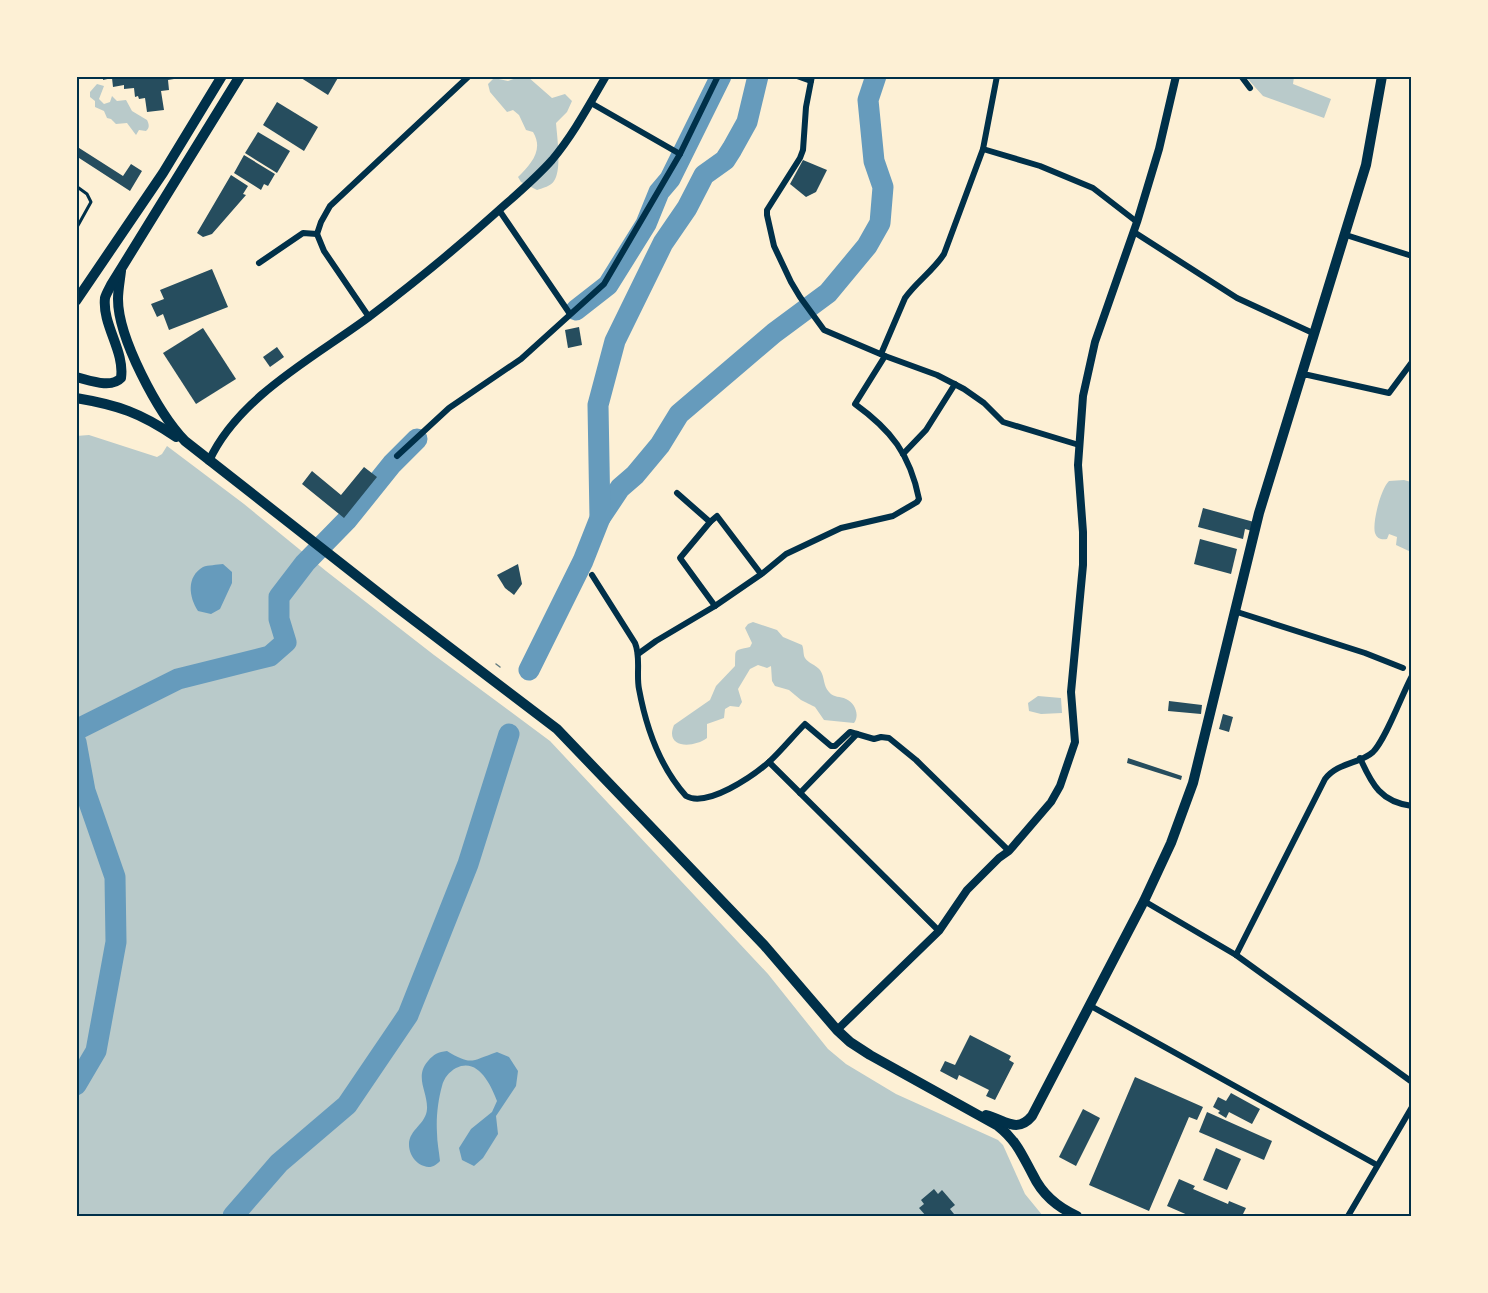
<svg xmlns="http://www.w3.org/2000/svg" width="1488" height="1293" font-family="Cabin,sans-serif">
<rect width="100%" height="100%" fill="#fdf0d5"/>
<g fill="#b9caca">
<path d="M519,77H528L552,98L565,94L572,101L567,112L556,123C557,136 562,170 554,181C551,186 543,188 537,190L521,182L518,177C531,164 544,150 533,132L526,130L519,115L513,110L507,112L490,92L488,84L494,78L508,81Z"/>
<polygon points="1246,77 1294,77 1293,84 1331,99 1324,118 1263,96"/>
<path d="M97,84L104,86L99,99L104,104L110,102L112,96L117,101L126,100L132,111L147,120C149,124 150,128 146,131L139,130L136,135L127,123L116,124L111,119L107,118L104,111L95,107V101L90,97V92Z"/>
<polygon points="89,435 157,457 162,454 167,446 244,504 326,571 434,655 550,741 768,974 828,1049 846,1064 896,1094 998,1140 1003,1145 1025,1194 1043,1216 77,1216 76,436"/>
<path d="M1404,480L1411,482V552L1396,545L1397,537L1389,534L1387,539C1382,540 1377,539 1375,533C1372,523 1381,488 1389,481Z"/>
<path d="M753,622L777,630L783,637L802,645C804,649 803,655 805,658C808,663 816,665 820,670C825,677 823,686 829,692C834,698 840,696 846,699C855,703 860,715 854,723L824,720L815,707L801,700L789,690L775,686L772,681L771,666L767,668L758,665L750,669L738,689L742,702L739,707L730,706L725,709L724,718L707,724V738C694,748 664,749 674,725L710,700L716,686L735,666C736,649 732,651 750,647L752,643L745,628L748,624Z"/>
<polygon points="1038,696 1061,698 1062,713 1041,714 1029,711 1028,703"/>
</g>
<g fill="#669bbc">
<path d="M223,564L232,572V583L220,609L211,614L198,611C189,597 186,577 203,567C208,565 217,565 223,564Z"/>
<path d="M447,1051C472,1066 471,1061 497,1052L509,1057L518,1071L516,1086L496,1116L498,1134L483,1158L474,1166L462,1160L459,1148L471,1129L492,1112L497,1101C491,1085 478,1057 456,1068C449,1072 444,1078 442,1086C438,1100 436,1118 437,1133C437,1142 439,1151 440,1161C436,1165 431,1169 424,1166C418,1164 414,1160 411,1154C402,1131 426,1127 427,1109C428,1092 414,1077 428,1061C434,1054 438,1052 447,1051Z"/>
</g>
<g fill="none" stroke-linecap="round" stroke-linejoin="round">
<g stroke="#669bbc" stroke-width="21">
<polyline points="576,310 608,285 646,224 659,192 670,179 721,76"/>
<polyline points="600,518 620,488 635,475 660,445 679,414 774,333 828,293 867,246 880,223 883,187 874,161 868,100 876,76"/>
<polyline points="529,670 583,561 600,518 598,405 615,341 663,243 687,208 704,175 725,160 732,149 747,122 758,76"/>
<polyline points="76,730 178,679 270,656 286,642 279,619 279,597 305,563 347,520 392,464 417,439"/>
<polyline points="76,742 85,791 115,877 116,942 96,1051 76,1085"/>
<polyline points="233,1216 279,1163 347,1105 408,1015 468,864 509,734"/>
</g>
</g>
<g fill="#264d5e">
<polygon points="103,76 180,76 180,78 168,80 169,90 161,91 164,110 147,112 145,98 139,99 138,96 135,97 134,88 124,89 124,85 113,87 112,78 103,80"/>
<polygon points="298,76 339,76 328,95"/>
<polygon points="277,102 318,127 304,151 263,125"/>
<polygon points="258,132 290,151 277,173 245,153"/>
<polygon points="76,146 123,176 131,164 142,171 130,191 76,156"/>
<polygon points="244,155 275,174 268,186 264,184 261,190 234,173"/>
<polygon points="803,160 827,170 816,192 806,197 790,184"/>
<polygon points="231,175 248,186 243,194 246,195 212,234 203,237 197,233"/>
<polygon points="212,269 228,307 169,330 163,314 157,317 151,304 164,299 160,290"/>
<polygon points="579,327 582,345 568,348 565,330"/>
<polygon points="203,328 236,379 196,404 163,353"/>
<polygon points="277,347 284,357 270,367 263,357"/>
<polygon points="364,467 377,477 344,518 302,484 312,471 341,495"/>
<polygon points="1203,508 1254,522 1252,531 1245,529 1243,539 1198,527"/>
<polygon points="1200,539 1237,549 1231,574 1194,564"/>
<polygon points="518,564 522,584 514,595 505,588 497,575"/>
<polygon points="1169,701 1202,705 1201,714 1168,711"/>
<polygon points="1223,714 1233,717 1229,732 1219,729"/>
<polygon points="1128,758 1182,776 1181,780 1127,763"/>
<polygon points="970,1035 1011,1056 1009,1060 1014,1063 995,1100 986,1096 989,1090 959,1075 957,1080 940,1071 945,1061 955,1065"/>
<polygon points="1135,1077 1203,1107 1197,1120 1189,1117 1149,1211 1089,1185"/>
<polygon points="1231,1093 1260,1109 1252,1124 1229,1112 1226,1118 1218,1113 1220,1111 1213,1107 1218,1097 1226,1101"/>
<polygon points="1083,1109 1100,1118 1076,1166 1059,1157"/>
<polygon points="1207,1112 1272,1141 1264,1160 1199,1132"/>
<polygon points="1216,1148 1241,1159 1227,1190 1203,1180"/>
<polygon points="1179,1179 1195,1186 1193,1189 1228,1204 1229,1201 1246,1208 1242,1216 1190,1216 1167,1206"/>
<polygon points="934,1189 938,1194 942,1190 955,1205 950,1209 954,1214 951,1216 926,1216 919,1208 924,1204 921,1200"/>
</g>
<g fill="none" stroke-linecap="round" stroke-linejoin="round">
<polyline stroke="#003049" stroke-width="3" points="76,186 87,194 91,202 76,229"/>
<g stroke="#003049" stroke-width="6">
<polyline points="797,76 811,81"/>
<polyline points="812,76 806,107 803,150 800,158 767,210 767,215 774,246 791,282 800,297 824,330 885,356 937,375 964,389 984,403 1003,422 1079,445"/>
<polyline points="1241,76 1250,88"/>
<polyline points="591,103 680,154"/>
<polyline points="983,149 1040,166 1093,188 1137,222"/>
<polyline points="499,210 570,314"/>
<polyline points="1134,232 1237,298 1315,334"/>
<polyline points="317,234 324,251 369,317"/>
<polyline points="1346,235 1412,256"/>
<polyline points="259,263 303,233 317,234 321,222 330,206 469,76"/>
<path d="M881,354L905,298C916,282 933,271 944,254L983,149L997,76"/>
<polyline points="1301,375 1308,375 1389,393 1412,362"/>
<polyline points="903,454 926,430 955,384"/>
<polyline points="397,456 449,408 521,359 604,284 680,154 718,76"/>
<polyline points="677,493 710,522 717,516 761,574"/>
<polyline points="710,522 680,558 715,606"/>
<path d="M592,575L635,643C641,657 636,674 639,689C646,727 660,767 686,796C707,808 753,776 769,762C782,750 793,736 805,724L831,746H835L850,732L874,739L881,737L889,738L916,760L1009,851"/>
<polyline points="1234,611 1365,653 1403,668"/>
<path d="M638,654L656,641L715,606L763,573L786,554L841,528L893,516L917,502L919,499C910,454 891,430 855,404L885,356"/>
<path d="M1360,758C1372,785 1381,802 1412,806"/>
<polyline points="769,762 939,931"/>
<polyline points="800,793 857,734"/>
<polyline points="1144,901 1236,955 1412,1082"/>
<path d="M1236,955L1325,779C1338,762 1360,764 1373,752C1386,739 1402,694 1412,676"/>
<polyline points="1089,1005 1377,1165"/>
<polyline points="1348,1216 1412,1107"/>
</g>
<g stroke="#003049" stroke-width="8">
<path d="M209,461C238,397 315,357 369,317C414,283 457,248 499,210C517,194 536,178 552,160C573,135 589,105 606,76"/>
<polyline points="837,1030 939,931 967,890 999,858 1009,851 1051,802 1060,786 1075,742 1071,692 1083,565 1083,532 1078,465 1083,396 1095,342 1137,222 1159,149 1176,76"/>
</g>
<g stroke="#003049" stroke-width="10">
<path d="M121,271C120,280 118,290 118,299C118,338 158,413 185,441L394,605L557,729L764,945L837,1030L850,1042L870,1055L998,1126C1017,1141 1022,1155 1033,1175C1042,1194 1059,1208 1077,1216"/>
<path d="M76,398C118,405 141,413 176,437"/>
<path d="M986,1115C1005,1120 1017,1134 1032,1116L1144,901L1171,843L1193,783L1259,513L1366,165L1382,76"/>
</g>
<g stroke="#003049" stroke-width="10">
<polyline points="76,301 163,173 222,76"/>
<path d="M76,377C89,380 111,389 121,378C125,351 102,325 105,298C106,294 109,289 111,285L240,76"/>
</g>
<polyline stroke="#657d81" stroke-width="1.5" points="496,664 500,667"/>
</g>
<rect width="1488" height="1293" fill="none" stroke="#fdf0d5" stroke-width="156"/>
<rect x="78" y="78" width="1332" height="1137" fill="none" stroke="#003049" stroke-width="2"/>
</svg>
